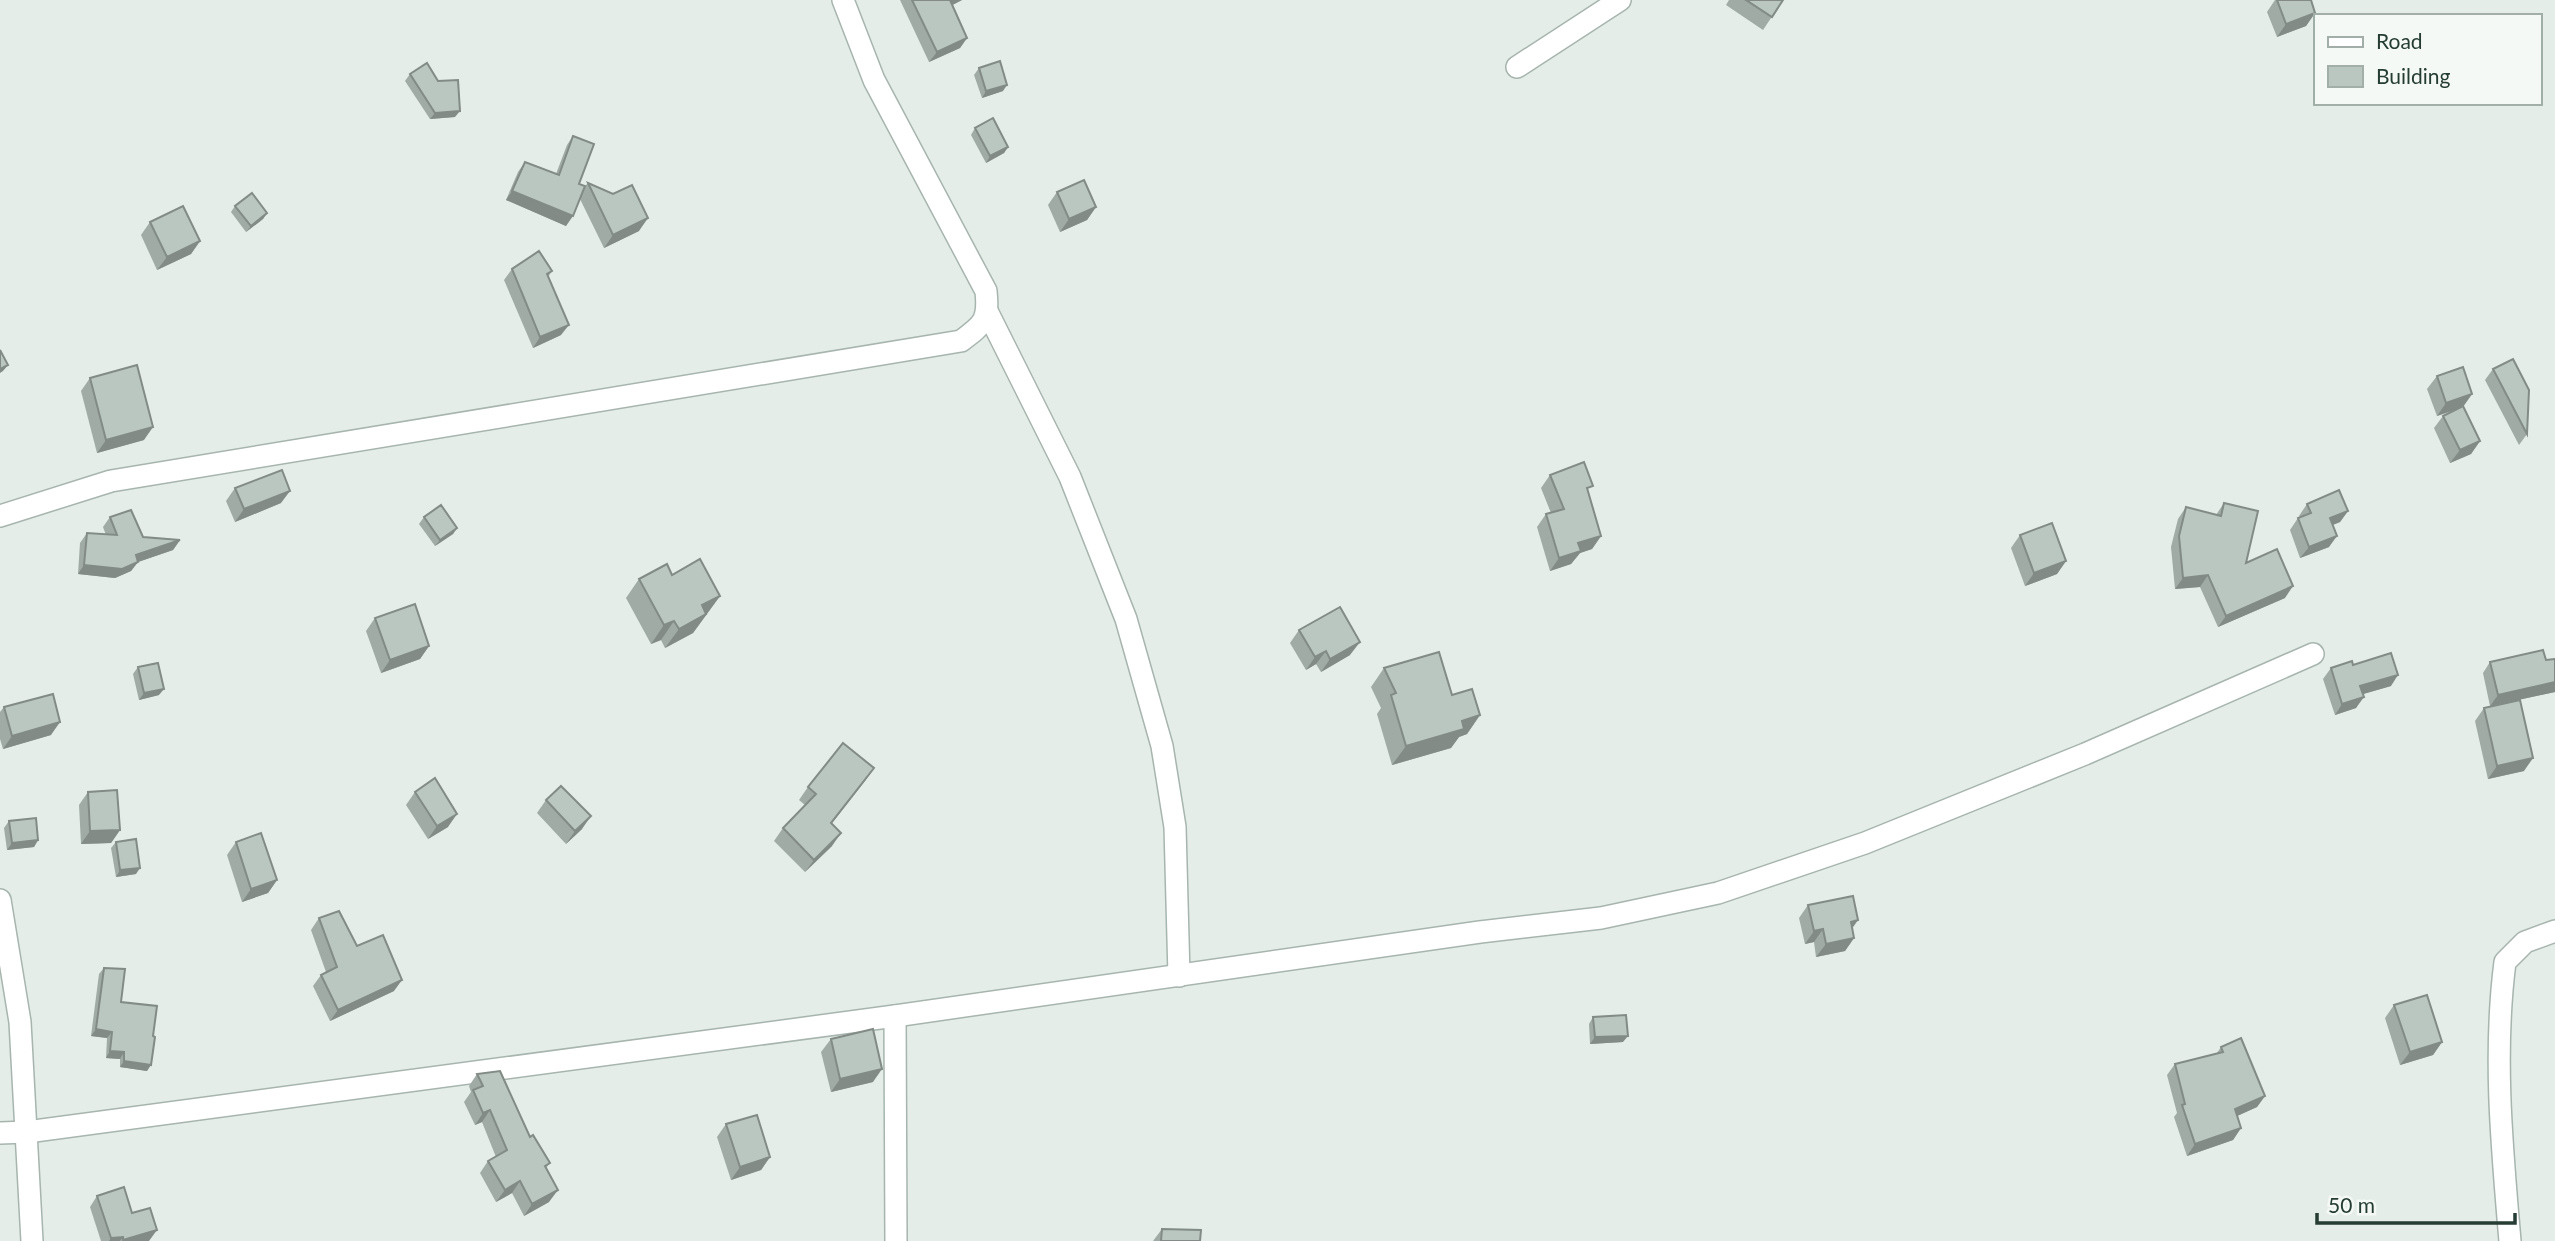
<svg xmlns="http://www.w3.org/2000/svg" width="2555" height="1241" font-family="Lato,sans-serif">
<rect width="100%" height="100%" fill="#e4ede8"/>
<g fill="none" stroke-linecap="round" stroke-linejoin="round">
<defs>
<g id="minor">
<polyline points="1517,67 1620,0"/>
<polyline points="988,313 1070,477 1126,619 1162,746 1175,827 1179,976"/>
<path d="M0,516L111,481L961,341C984,324 989,320 986,291L874,80L843,0"/>
<polyline points="0,900 20,1022 32,1241"/>
<polyline points="895,1016 896,1241"/>
<polyline points="0,1133 27,1132 895,1016 1480,932 1601,918 1718,893 1865,843 2085,754 2313,654"/>
<path d="M2510,1241C2502,1148 2493,1055 2505,962L2525,942L2555,931"/>
</g>
</defs>
<use href="#minor" stroke="#a7b5ae" stroke-width="24"/>
<use href="#minor" stroke="#fff" stroke-width="21"/>
</g>
<g fill="#a0aba5">
<polygon points="900,0 962,0 952,5 967,38 960,48 929,62"/>
<polygon points="1729,0 1783,0 1763,30 1726,5"/>
<polygon points="2275,0 2311,0 2315,13 2306,26 2277,37 2267,12"/>
<polygon points="979,68 1003,91 982,98 974,75"/>
<polygon points="410,74 455,117 430,119 405,81"/>
<polygon points="975,128 1008,147 1004,153 986,163 971,135"/>
<polygon points="573,136 579,184 585,186 588,183 639,231 604,248 580,199 566,226 506,200 518,172 525,162 556,174 567,145"/>
<polygon points="1057,192 1096,207 1087,220 1060,232 1048,205"/>
<polygon points="235,206 267,213 263,219 246,232 231,212"/>
<polygon points="150,222 200,241 191,254 157,270 141,235"/>
<polygon points="512,269 552,271 548,277 561,335 533,348 504,280"/>
<polygon points="2493,369 2527,434 2519,445 2485,380"/>
<polygon points="2437,376 2472,394 2463,406 2480,441 2471,454 2450,463 2434,428 2443,416 2454,410 2437,416 2427,389"/>
<polygon points="90,378 144,440 97,453 81,391"/>
<polygon points="1550,475 1588,492 1601,536 1592,549 1580,553 1571,564 1550,571 1537,527 1546,514 1551,513 1541,488"/>
<polygon points="235,488 281,503 235,522 226,501"/>
<polygon points="2224,503 2246,563 2285,598 2218,627 2200,587 2175,589 2171,547 2178,519 2186,507 2216,515"/>
<polygon points="2307,504 2348,511 2340,522 2333,525 2329,547 2300,558 2290,530 2298,518 2300,517 2299,516"/>
<polygon points="110,517 143,537 180,540 173,550 138,562 131,571 115,578 78,574 80,543 87,533 106,535 103,527"/>
<polygon points="424,517 457,528 453,534 435,546 419,524"/>
<polygon points="2020,535 2066,561 2057,574 2025,586 2011,548"/>
<polygon points="672,575 720,596 693,633 665,648 661,640 651,644 626,598 639,579"/>
<polygon points="375,618 429,646 420,659 381,673 366,631"/>
<polygon points="1299,630 1350,655 1321,672 1316,664 1306,670 1290,643"/>
<polygon points="2555,659 2555,692 2490,706 2483,673 2490,662"/>
<polygon points="2353,665 2391,686 2363,694 2356,708 2335,715 2323,679 2331,668"/>
<polygon points="138,667 159,695 139,700 133,674"/>
<polygon points="1384,668 1452,695 1480,715 1467,734 1459,737 1451,748 1392,765 1377,714 1381,708 1371,687"/>
<polygon points="4,707 51,735 3,749 0,739 0,712"/>
<polygon points="2484,708 2524,771 2488,779 2475,721"/>
<polygon points="874,768 831,823 832,846 805,872 774,841 783,828 805,805 799,800 808,787"/>
<polygon points="88,792 120,830 111,843 81,844 79,805"/>
<polygon points="415,792 448,827 428,839 406,805"/>
<polygon points="546,800 582,829 566,844 537,813"/>
<polygon points="9,821 38,840 34,847 7,850 4,828"/>
<polygon points="116,842 136,874 116,877 111,848"/>
<polygon points="236,842 277,880 268,893 242,902 227,855"/>
<polygon points="1808,905 1852,928 1854,938 1845,951 1816,957 1814,942 1805,944 1799,918"/>
<polygon points="319,918 357,946 394,991 330,1021 313,986 321,975 326,972 311,930"/>
<polygon points="104,968 121,1002 153,1036 147,1071 120,1067 120,1059 106,1058 107,1038 91,1036 99,974"/>
<polygon points="2394,1005 2442,1042 2433,1055 2400,1065 2385,1018"/>
<polygon points="1593,1017 1623,1042 1590,1044 1589,1024"/>
<polygon points="831,1039 873,1082 831,1092 821,1052"/>
<polygon points="2221,1047 2265,1096 2257,1107 2237,1116 2241,1128 2233,1140 2187,1156 2174,1117 2177,1113 2167,1075 2175,1064 2217,1053"/>
<polygon points="477,1074 530,1137 550,1163 546,1168 549,1202 524,1216 512,1193 496,1202 480,1173 488,1161 496,1157 482,1122 475,1125 464,1102 471,1092 469,1086"/>
<polygon points="726,1124 770,1157 761,1170 731,1180 717,1137"/>
<polygon points="97,1196 132,1213 149,1241 101,1241 90,1207"/>
<polygon points="1162,1229 1200,1241 1153,1241"/>
</g>
<g fill="#828b86">
<polygon points="950,0 962,0 943,10"/>
<polygon points="2315,13 2306,26 2277,37 2286,24"/>
<polygon points="967,38 960,48 929,62 937,52"/>
<polygon points="1007,85 1003,91 982,98 986,91"/>
<polygon points="460,111 455,117 430,119 435,113"/>
<polygon points="1008,147 1004,153 986,163 990,156"/>
<polygon points="512,191 573,216 566,226 506,200"/>
<polygon points="1096,207 1087,220 1060,232 1069,219"/>
<polygon points="267,213 263,219 246,232 251,226"/>
<polygon points="648,218 639,231 604,248 613,235"/>
<polygon points="200,241 191,254 157,270 167,257"/>
<polygon points="569,325 561,335 533,348 540,337"/>
<polygon points="8,365 3,371 0,373 0,369"/>
<polygon points="2472,394 2463,407 2437,416 2446,403"/>
<polygon points="153,427 144,440 97,453 106,440"/>
<polygon points="2480,441 2471,454 2450,463 2460,450"/>
<polygon points="290,491 281,503 235,522 244,509"/>
<polygon points="2348,511 2340,522 2322,529 2330,518"/>
<polygon points="457,528 453,534 435,546 440,540"/>
<polygon points="1601,536 1592,549 1580,553 1571,564 1550,571 1559,558 1578,543"/>
<polygon points="2337,536 2329,547 2300,558 2309,547"/>
<polygon points="180,540 173,550 138,562 131,571 115,578 78,574 84,565 136,555"/>
<polygon points="2066,561 2057,574 2025,586 2034,573"/>
<polygon points="2208,575 2200,587 2175,589 2183,578"/>
<polygon points="2293,586 2285,598 2218,627 2226,616"/>
<polygon points="720,596 693,633 665,648 679,629 702,605"/>
<polygon points="674,621 661,640 651,644 664,625"/>
<polygon points="1360,642 1350,655 1321,672 1330,659"/>
<polygon points="429,646 420,659 381,673 390,660"/>
<polygon points="1326,651 1316,664 1306,670 1315,657"/>
<polygon points="2398,675 2391,686 2353,697 2360,686"/>
<polygon points="2555,682 2555,692 2490,706 2498,695"/>
<polygon points="164,689 159,695 139,700 144,693"/>
<polygon points="2364,697 2356,708 2335,715 2342,704"/>
<polygon points="1480,715 1467,734 1459,737 1451,748 1392,765 1406,746 1462,721"/>
<polygon points="60,722 51,735 3,749 12,736"/>
<polygon points="2533,758 2524,771 2488,779 2497,766"/>
<polygon points="874,768 865,781 822,836 831,823"/>
<polygon points="457,814 448,827 428,839 437,826"/>
<polygon points="591,816 582,829 566,844 575,831"/>
<polygon points="120,830 111,843 81,844 90,831"/>
<polygon points="841,833 832,846 805,872 814,860"/>
<polygon points="38,840 34,847 7,850 12,843"/>
<polygon points="140,868 136,874 116,877 120,870"/>
<polygon points="277,880 268,893 242,902 251,889"/>
<polygon points="1858,920 1849,933 1851,922"/>
<polygon points="1823,929 1814,942 1805,944 1814,931"/>
<polygon points="1854,938 1845,951 1816,957 1826,944"/>
<polygon points="402,980 394,991 330,1021 338,1010"/>
<polygon points="96,1029 112,1032 107,1038 91,1036"/>
<polygon points="1628,1036 1623,1042 1590,1044 1595,1037"/>
<polygon points="2442,1042 2433,1055 2400,1065 2410,1052"/>
<polygon points="110,1051 124,1052 120,1059 106,1058"/>
<polygon points="124,1061 151,1065 147,1071 120,1067"/>
<polygon points="882,1069 873,1082 831,1092 840,1079"/>
<polygon points="2265,1096 2257,1107 2226,1121 2235,1109"/>
<polygon points="490,1110 482,1122 475,1125 483,1113"/>
<polygon points="2241,1128 2233,1140 2187,1156 2195,1144"/>
<polygon points="770,1157 761,1170 731,1180 740,1167"/>
<polygon points="520,1181 512,1193 496,1202 505,1190"/>
<polygon points="558,1190 549,1202 524,1216 532,1204"/>
<polygon points="157,1230 149,1241 123,1241 123,1240"/>
<polygon points="123,1237 120,1241 109,1241 111,1238"/>
</g>
<g fill="#bac7c0" stroke="#828b86" stroke-width="2">
<polygon points="912,0 950,0 967,38 937,52"/>
<polygon points="1746,0 1783,0 1772,17"/>
<polygon points="2277,0 2311,0 2315,13 2286,24"/>
<polygon points="1000,61 1007,85 986,91 979,68"/>
<polygon points="427,63 438,81 458,80 460,111 435,113 410,74"/>
<polygon points="993,118 1008,147 990,156 975,128"/>
<polygon points="573,136 594,144 579,184 585,186 573,216 512,191 525,162 559,175"/>
<polygon points="1084,180 1096,207 1069,219 1057,192"/>
<polygon points="588,183 613,194 632,185 648,218 613,235"/>
<polygon points="252,193 267,213 251,226 235,206"/>
<polygon points="183,206 200,241 167,257 150,222"/>
<polygon points="539,251 552,271 547,274 569,325 540,337 512,269"/>
<polygon points="0,350 8,365 0,369"/>
<polygon points="2513,359 2529,390 2527,434 2493,369"/>
<polygon points="137,365 153,427 106,440 90,378"/>
<polygon points="2463,367 2472,394 2446,403 2437,376"/>
<polygon points="2463,406 2480,441 2460,450 2443,416"/>
<polygon points="1584,462 1593,486 1587,488 1601,536 1578,543 1581,551 1559,558 1546,514 1564,509 1550,475"/>
<polygon points="282,470 290,491 244,509 235,488"/>
<polygon points="2339,490 2348,511 2330,518 2337,536 2309,547 2298,518 2311,513 2307,504"/>
<polygon points="2224,503 2258,511 2246,563 2277,549 2293,586 2226,616 2208,575 2183,578 2179,536 2186,507 2221,516"/>
<polygon points="441,505 457,528 440,540 424,517"/>
<polygon points="131,510 143,537 180,540 136,555 138,562 122,569 84,565 87,533 117,535 110,517"/>
<polygon points="2052,523 2066,561 2034,573 2020,535"/>
<polygon points="700,559 720,596 702,605 706,614 679,629 674,621 664,625 639,579 667,564 672,575"/>
<polygon points="415,604 429,646 390,660 375,618"/>
<polygon points="1340,607 1360,642 1330,659 1326,651 1315,657 1299,630"/>
<polygon points="2543,650 2546,660 2555,659 2555,682 2498,695 2490,662"/>
<polygon points="1439,652 1452,695 1472,689 1480,715 1462,721 1464,729 1406,746 1391,695 1396,693 1384,668"/>
<polygon points="2391,653 2398,675 2360,686 2364,697 2342,704 2331,668 2352,661 2353,665"/>
<polygon points="158,663 164,689 144,693 138,667"/>
<polygon points="53,694 60,722 12,736 4,707"/>
<polygon points="2520,700 2533,758 2497,766 2484,708"/>
<polygon points="843,743 874,768 831,823 841,833 814,860 783,828 816,794 808,787"/>
<polygon points="435,778 457,814 437,826 415,792"/>
<polygon points="561,786 591,816 575,831 546,800"/>
<polygon points="117,790 120,830 90,831 88,792"/>
<polygon points="36,818 38,840 12,843 9,821"/>
<polygon points="261,833 277,880 251,889 236,842"/>
<polygon points="136,839 140,868 120,870 116,842"/>
<polygon points="1853,896 1858,920 1851,922 1854,938 1826,944 1823,929 1814,931 1808,905"/>
<polygon points="339,911 357,946 383,935 402,980 338,1010 321,975 337,967 319,918"/>
<polygon points="104,968 125,969 121,1002 157,1006 153,1036 155,1037 151,1065 124,1061 124,1052 110,1051 112,1032 96,1029"/>
<polygon points="2427,995 2442,1042 2410,1052 2394,1005"/>
<polygon points="1626,1015 1628,1036 1595,1037 1593,1017"/>
<polygon points="873,1029 882,1069 840,1079 831,1039"/>
<polygon points="2241,1038 2265,1096 2235,1109 2241,1128 2195,1144 2182,1105 2185,1104 2175,1064 2223,1052 2221,1047"/>
<polygon points="500,1071 530,1137 533,1135 550,1163 545,1166 558,1190 532,1204 520,1181 505,1190 488,1161 507,1150 490,1110 483,1113 473,1090 483,1086 477,1074"/>
<polygon points="757,1115 770,1157 740,1167 726,1124"/>
<polygon points="124,1187 132,1213 150,1208 157,1230 123,1240 123,1237 111,1238 97,1196"/>
<polygon points="1162,1229 1201,1230 1200,1241 1161,1241"/>
</g>
<rect x="2314" y="14" width="228" height="91" fill="#f5f9f6" stroke="#a2aea8" stroke-width="2"/>
<rect x="2328" y="37" width="35" height="10" fill="#ffffff" stroke="#a2aea8" stroke-width="2"/>
<text x="2376" y="49" font-size="21" fill="#253d33">Road</text>
<rect x="2328" y="66" width="35" height="21" fill="#bac7c0" stroke="#a2aea8" stroke-width="2"/>
<text x="2376" y="84" font-size="21" fill="#253d33">Building</text>
<path d="M2317 1213v10h198v-10" fill="none" stroke="#253d33" stroke-width="3.5"/>
<text x="2328" y="1213" font-size="21" fill="#253d33" stroke="#f5f9f6" stroke-width="5" paint-order="stroke">50 m</text>
</svg>
